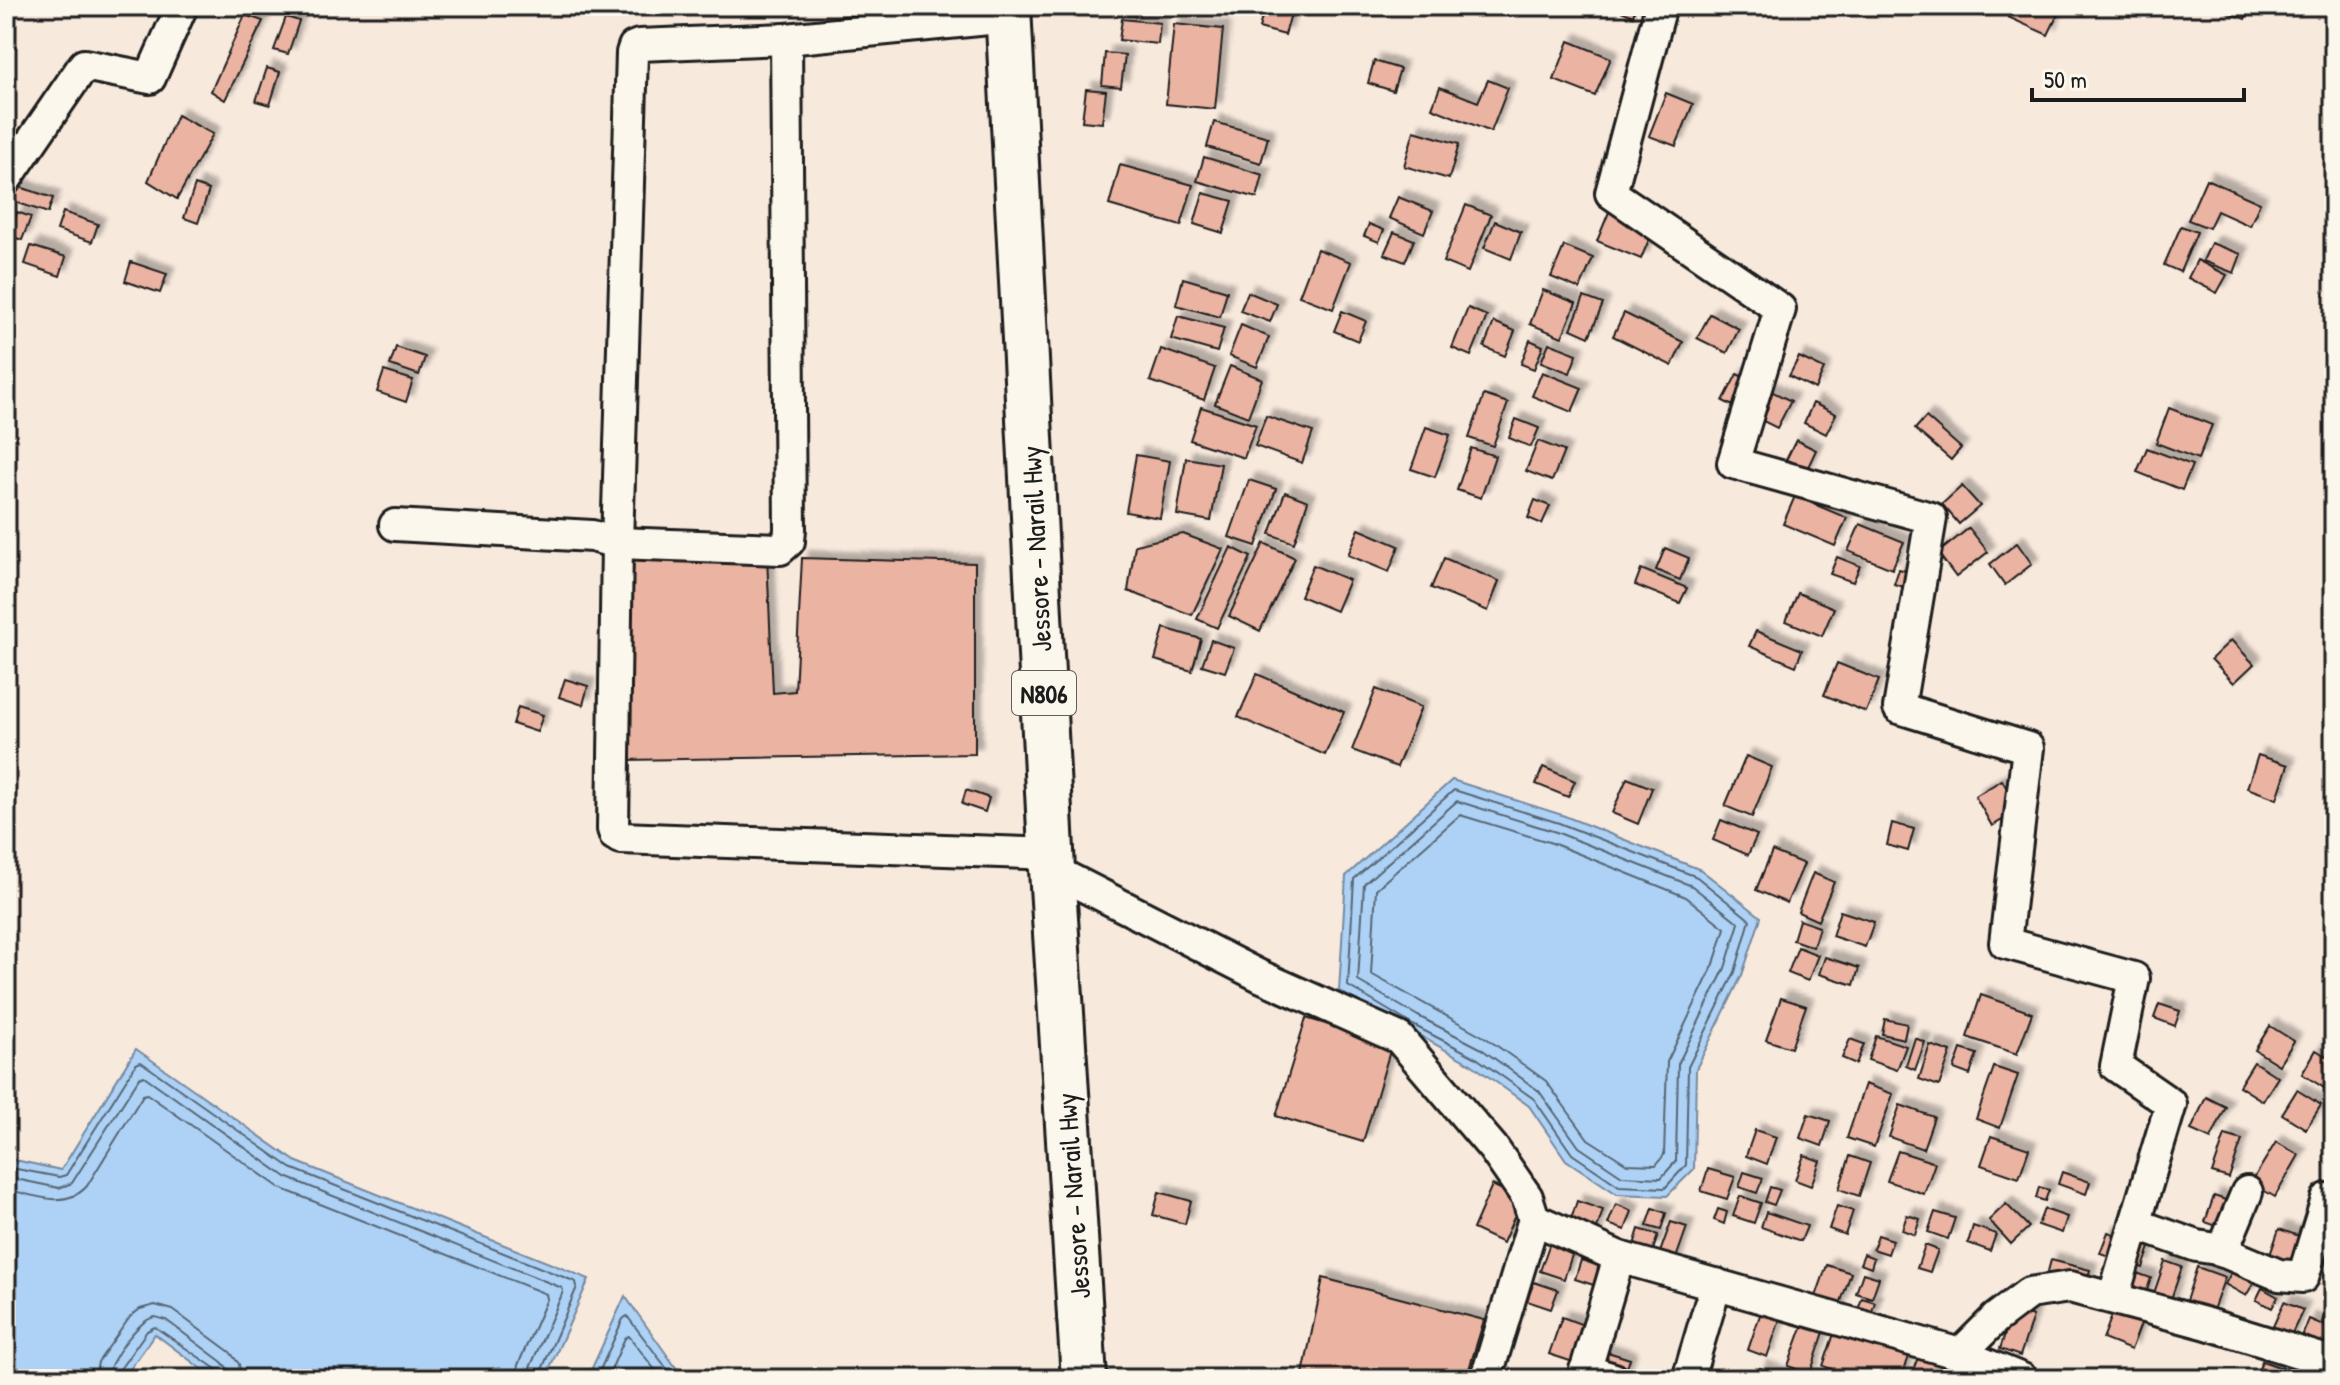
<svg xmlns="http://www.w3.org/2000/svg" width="2340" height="1385" font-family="'Patrick Hand',sans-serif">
<defs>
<filter id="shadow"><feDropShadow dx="7" dy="-7" stdDeviation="2" flood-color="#0004"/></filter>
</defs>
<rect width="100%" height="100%" fill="#f8e9dd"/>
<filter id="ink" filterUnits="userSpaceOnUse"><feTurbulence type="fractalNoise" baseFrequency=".0125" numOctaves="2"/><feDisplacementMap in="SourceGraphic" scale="16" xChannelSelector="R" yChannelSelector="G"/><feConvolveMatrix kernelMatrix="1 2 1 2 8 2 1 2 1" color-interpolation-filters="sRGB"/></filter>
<g filter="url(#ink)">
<g fill="#aed2f6" stroke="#74899f" stroke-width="2">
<polygon points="1452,780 1562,815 1701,870 1761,917 1742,975 1696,1069 1694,1169 1667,1196 1617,1194 1566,1160 1529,1106 1471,1064 1339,991 1346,876"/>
<polygon points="136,1049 295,1161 589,1279 545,1379 215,1379 155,1334 123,1379 23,1379 6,1368 6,1158 61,1170"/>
<polygon points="625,1296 677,1369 709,1379 587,1379"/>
</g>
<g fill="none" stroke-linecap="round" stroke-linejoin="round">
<g stroke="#566573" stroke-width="2">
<polygon points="1454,790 1559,823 1697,877 1750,920 1735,972 1688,1067 1686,1165 1665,1188 1619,1186 1572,1154 1534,1099 1475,1057 1413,1025 1348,986 1354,879"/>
<polygon points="1457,801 1556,832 1692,886 1739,923 1725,968 1678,1064 1676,1161 1661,1178 1622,1176 1579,1147 1539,1091 1480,1048 1418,1016 1358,981 1364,884"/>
<polygon points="1460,815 1552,843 1686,897 1725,928 1714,964 1667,1062 1664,1155 1656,1165 1627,1164 1588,1139 1546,1081 1486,1038 1371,974 1376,889"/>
<polyline points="6,1167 59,1177 66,1175 136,1064 141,1062 291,1168 576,1282 577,1287 538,1379"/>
<polyline points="6,1177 59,1188 72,1183 139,1078 144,1076 286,1177 562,1288 563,1292 529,1370 528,1379"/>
<path d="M6,1189C32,1195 66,1210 87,1186L143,1095L147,1094L280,1188L546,1294L547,1299L518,1365L516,1379"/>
<polyline points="95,1379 98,1362 130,1317 140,1309 155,1305 173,1310 230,1352 239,1364 241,1379"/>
<path d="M107,1379C108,1362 138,1320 155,1317L166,1320L222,1362L228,1369L229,1379"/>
<polyline points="117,1379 118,1372 147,1331 155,1327 216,1369 219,1379"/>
<polyline points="596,1379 623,1319 627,1316 671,1374 682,1379"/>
<polyline points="607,1379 625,1338 629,1336 662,1379"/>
</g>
</g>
<g fill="#ebb3a1" stroke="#1c1c1c" stroke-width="2" filter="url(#shadow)">
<polygon points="1126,6 1174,6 1173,14 1125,9"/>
<polygon points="1265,6 1292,10 1285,35 1259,28"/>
<polygon points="1609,6 1636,6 1633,16"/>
<polygon points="2013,6 2050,6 2060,10 2048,35 2008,17"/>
<polygon points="2212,6 2251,6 2245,19"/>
<polygon points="245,15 263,21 225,100 211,91"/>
<polygon points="286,17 299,21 288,54 274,50"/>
<polygon points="1122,19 1160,23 1158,44 1119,40"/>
<polygon points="1174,24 1223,29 1215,109 1166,104"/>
<polygon points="1569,41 1611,58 1595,96 1554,80"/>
<polygon points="1105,53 1125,55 1121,87 1102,85"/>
<polygon points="1374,61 1400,69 1393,91 1368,83"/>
<polygon points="267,68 280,72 270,105 256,101"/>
<polygon points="1488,80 1508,88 1491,132 1432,108 1440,87 1478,102"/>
<polygon points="1086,89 1106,91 1102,123 1082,121"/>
<polygon points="1666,93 1693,104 1676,146 1649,136"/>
<polygon points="177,115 213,134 177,199 148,181"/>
<polygon points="1214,122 1268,137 1261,163 1207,147"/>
<polygon points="1414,131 1459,144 1449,179 1404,166"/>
<polygon points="1204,157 1263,175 1257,198 1197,181"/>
<polygon points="1120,165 1193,185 1181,226 1109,205"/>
<polygon points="2206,179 2260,203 2250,226 2217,211 2209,228 2188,220"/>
<polygon points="195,185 209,190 198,223 184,218"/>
<polygon points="17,186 53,198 48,213 12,201"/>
<polygon points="1203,193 1233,201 1223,233 1194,224"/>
<polygon points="1398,197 1433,211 1424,233 1389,218"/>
<polygon points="1466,205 1491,215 1468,272 1443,262"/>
<polygon points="1611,207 1655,225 1641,259 1597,241"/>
<polygon points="17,212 31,217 22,240 10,236"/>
<polygon points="63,212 98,224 92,242 57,230"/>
<polygon points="1495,221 1521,232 1511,259 1484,248"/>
<polygon points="1369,224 1384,230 1379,242 1364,236"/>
<polygon points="2181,226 2197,232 2180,272 2164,265"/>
<polygon points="1394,232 1414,240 1405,262 1384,254"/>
<polygon points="2211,243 2241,254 2234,273 2203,261"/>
<polygon points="31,246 66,257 60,276 25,264"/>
<polygon points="1564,246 1593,258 1580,289 1551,277"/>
<polygon points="1317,249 1351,262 1333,309 1299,296"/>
<polygon points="2197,260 2227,275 2217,293 2188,278"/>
<polygon points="131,262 167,274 160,293 125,281"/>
<polygon points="1183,278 1227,291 1220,317 1176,305"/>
<polygon points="1543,290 1576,303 1562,337 1530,324"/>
<polygon points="1248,292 1277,304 1270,322 1240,311"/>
<polygon points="1584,297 1603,304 1589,337 1571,329"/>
<polygon points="1468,308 1487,316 1471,356 1452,348"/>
<polygon points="1342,311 1366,321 1358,341 1334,331"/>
<polygon points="1624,313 1683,342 1672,366 1613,336"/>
<polygon points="1710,314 1739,329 1727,353 1697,338"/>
<polygon points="1178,316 1224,328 1217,352 1171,339"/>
<polygon points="1494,322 1515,331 1505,356 1484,347"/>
<polygon points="1241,325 1269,337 1257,367 1229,356"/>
<polygon points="1530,340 1543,346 1534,369 1521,364"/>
<polygon points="1549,343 1577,354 1570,373 1541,362"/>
<polygon points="396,347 425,357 419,375 390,365"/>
<polygon points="1161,349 1215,368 1204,400 1150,381"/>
<polygon points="1799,357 1824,369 1815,389 1789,376"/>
<polygon points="1230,366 1262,379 1248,417 1215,404"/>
<polygon points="384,371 413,380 406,402 377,392"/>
<polygon points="1542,372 1582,388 1572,412 1532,396"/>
<polygon points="1737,374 1791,401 1777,428 1723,401"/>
<polygon points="1484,395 1508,403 1493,446 1469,438"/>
<polygon points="1813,403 1836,414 1826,434 1804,423"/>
<polygon points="1201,407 1256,425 1244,458 1190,440"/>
<polygon points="2169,408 2212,425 2198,459 2156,443"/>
<polygon points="1266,416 1313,432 1302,463 1255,446"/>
<polygon points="1926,417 1961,448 1951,460 1915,429"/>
<polygon points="1516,419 1539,428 1531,447 1509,438"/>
<polygon points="1426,427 1450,435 1435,477 1411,469"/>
<polygon points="1796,440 1816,450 1802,480 1781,470"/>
<polygon points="1538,441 1564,451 1552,481 1526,471"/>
<polygon points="1471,448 1495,456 1481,498 1457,490"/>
<polygon points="2147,448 2192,465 2182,490 2137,472"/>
<polygon points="1136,455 1170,461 1160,518 1126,512"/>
<polygon points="1186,458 1221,464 1211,521 1177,515"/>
<polygon points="1249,480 1276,489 1256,546 1229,537"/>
<polygon points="1962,486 1980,506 1959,524 1942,504"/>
<polygon points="1285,492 1308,501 1294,543 1270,534"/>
<polygon points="1795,496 1847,518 1835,546 1783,524"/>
<polygon points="1535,500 1550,506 1542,524 1528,518"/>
<polygon points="1860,524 1904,542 1892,569 1848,551"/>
<polygon points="1969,528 1988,552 1956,577 1938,553"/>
<polygon points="1359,529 1399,546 1389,572 1348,555"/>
<polygon points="1183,534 1223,549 1192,615 1128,591 1135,545"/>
<polygon points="1264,543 1295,558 1260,631 1229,616"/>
<polygon points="2017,543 2032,564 2005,585 1990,564"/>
<polygon points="1231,547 1251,557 1217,628 1197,619"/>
<polygon points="1665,548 1689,558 1680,580 1656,570"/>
<polygon points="634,551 767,556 773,693 795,691 802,558 975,563 975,754 626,760"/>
<polygon points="1837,557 1860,566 1853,582 1830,574"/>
<polygon points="1444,558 1499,581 1488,611 1431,588"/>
<polygon points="1313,565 1349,580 1336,611 1300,596"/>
<polygon points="1641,569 1687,588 1680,603 1635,585"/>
<polygon points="1899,569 1925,577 1920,592 1894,584"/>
<polygon points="1798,593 1834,608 1822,636 1786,621"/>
<polygon points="1164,628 1201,639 1192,671 1155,660"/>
<polygon points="1756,631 1802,650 1796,666 1749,646"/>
<polygon points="1211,640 1234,648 1225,672 1202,665"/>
<polygon points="2231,640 2254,664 2234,683 2211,659"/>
<polygon points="1837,663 1879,680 1866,712 1824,695"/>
<polygon points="1257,674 1344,712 1325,755 1238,717"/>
<polygon points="565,679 588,686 583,705 559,697"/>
<polygon points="1376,689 1421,707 1397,767 1352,750"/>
<polygon points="518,707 543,715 537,732 513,724"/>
<polygon points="2258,755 2288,765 2277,799 2247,788"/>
<polygon points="1746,756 1772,767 1752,817 1725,806"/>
<polygon points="1543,767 1575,781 1568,797 1536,784"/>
<polygon points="1627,778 1652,788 1638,824 1612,813"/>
<polygon points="2002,780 2019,810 1992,826 1975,796"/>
<polygon points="966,790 989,798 985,812 962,804"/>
<polygon points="1721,820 1757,835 1748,855 1713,840"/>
<polygon points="1892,823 1914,829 1908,851 1887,845"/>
<polygon points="1772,851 1804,864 1787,903 1756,890"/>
<polygon points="1813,873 1834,882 1818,921 1798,912"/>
<polygon points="1840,911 1874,922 1865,947 1832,936"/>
<polygon points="1799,920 1819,927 1813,947 1793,940"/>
<polygon points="1798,947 1818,955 1808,981 1788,973"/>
<polygon points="1825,957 1859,968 1854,985 1819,974"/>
<polygon points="1981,995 2032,1013 2017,1054 1967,1037"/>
<polygon points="1781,998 1806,1006 1791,1048 1766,1040"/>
<polygon points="2159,1004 2180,1011 2175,1026 2154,1018"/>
<polygon points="1306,1018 1392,1044 1363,1142 1276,1116"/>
<polygon points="1885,1019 1907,1024 1904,1039 1882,1034"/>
<polygon points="2270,1026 2294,1041 2279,1065 2255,1050"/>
<polygon points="1876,1036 1906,1046 1897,1070 1868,1060"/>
<polygon points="1915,1038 1925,1042 1915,1070 1906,1066"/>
<polygon points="1850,1039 1864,1044 1856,1064 1842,1058"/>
<polygon points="1930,1045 1951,1052 1939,1086 1919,1079"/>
<polygon points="1961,1049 1977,1054 1970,1075 1954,1069"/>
<polygon points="2316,1050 2334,1061 2334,1076 2326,1089 2302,1074"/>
<polygon points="2254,1062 2278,1077 2263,1101 2239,1086"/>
<polygon points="1994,1067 2018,1075 2000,1128 1976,1119"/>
<polygon points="1865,1084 1893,1094 1874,1147 1847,1138"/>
<polygon points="2297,1090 2321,1105 2306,1129 2282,1114"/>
<polygon points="2206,1097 2226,1107 2211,1139 2191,1130"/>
<polygon points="1900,1105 1934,1117 1923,1149 1889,1137"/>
<polygon points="1808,1114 1830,1121 1822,1146 1800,1138"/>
<polygon points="1755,1130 1776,1137 1767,1164 1746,1156"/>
<polygon points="2225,1135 2242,1140 2229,1178 2212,1173"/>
<polygon points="1991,1136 2029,1149 2019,1178 1981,1165"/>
<polygon points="2276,1142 2299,1155 2275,1197 2251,1183"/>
<polygon points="1898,1151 1935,1163 1924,1194 1887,1181"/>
<polygon points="1804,1155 1820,1161 1811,1186 1795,1180"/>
<polygon points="1850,1156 1870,1163 1859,1196 1839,1189"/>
<polygon points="1708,1169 1735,1177 1727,1199 1701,1191"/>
<polygon points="1744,1172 1763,1178 1757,1193 1739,1187"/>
<polygon points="2062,1172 2090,1182 2086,1194 2058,1184"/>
<polygon points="1492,1185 1522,1199 1503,1243 1473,1229"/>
<polygon points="1770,1187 1780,1190 1774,1205 1765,1202"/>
<polygon points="2039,1187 2049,1190 2045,1201 2036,1198"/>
<polygon points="1159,1192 1191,1201 1185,1224 1153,1215"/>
<polygon points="1740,1196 1761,1203 1754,1223 1733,1216"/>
<polygon points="2214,1196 2237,1204 2228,1230 2205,1222"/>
<polygon points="1577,1201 1603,1210 1593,1241 1567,1232"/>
<polygon points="1616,1204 1632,1211 1625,1230 1608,1224"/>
<polygon points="2006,1204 2029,1227 2011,1244 1989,1220"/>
<polygon points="1837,1206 1853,1211 1845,1235 1829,1229"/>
<polygon points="1653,1208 1666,1213 1661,1230 1647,1226"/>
<polygon points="1718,1209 1727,1212 1724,1224 1714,1220"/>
<polygon points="2044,1209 2067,1217 2062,1233 2038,1225"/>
<polygon points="1766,1212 1807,1226 1801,1241 1761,1227"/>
<polygon points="1935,1212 1955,1218 1948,1239 1928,1232"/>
<polygon points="1907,1215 1920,1219 1915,1235 1902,1230"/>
<polygon points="1671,1222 1687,1227 1674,1264 1658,1258"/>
<polygon points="1973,1226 1996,1234 1990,1251 1968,1243"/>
<polygon points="1639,1229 1658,1235 1653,1250 1634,1245"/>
<polygon points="2279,1229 2302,1237 2293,1263 2270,1255"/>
<polygon points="2108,1232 2122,1237 2115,1258 2100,1253"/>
<polygon points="1553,1234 1576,1243 1564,1279 1540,1271"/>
<polygon points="1878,1235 1893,1240 1888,1254 1873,1249"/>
<polygon points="2136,1242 2150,1247 2143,1268 2129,1263"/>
<polygon points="1925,1245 1938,1250 1930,1272 1917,1268"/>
<polygon points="1864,1254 1874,1258 1871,1268 1860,1264"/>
<polygon points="1581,1260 1609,1269 1603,1288 1575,1279"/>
<polygon points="2051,1260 2090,1270 2086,1285 2047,1275"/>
<polygon points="2238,1260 2260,1272 2246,1296 2225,1284"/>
<polygon points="2165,1261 2182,1267 2169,1305 2152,1299"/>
<polygon points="1827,1265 1851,1273 1837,1313 1813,1305"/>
<polygon points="2197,1267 2225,1277 2212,1313 2185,1304"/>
<polygon points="2134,1272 2151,1278 2144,1299 2126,1293"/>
<polygon points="1863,1273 1879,1278 1872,1298 1856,1293"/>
<polygon points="1323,1278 1484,1320 1466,1379 1302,1379"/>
<polygon points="1534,1282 1558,1290 1551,1309 1527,1301"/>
<polygon points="2262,1288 2278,1297 2272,1308 2256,1300"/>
<polygon points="2332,1294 2334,1295 2334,1327 2322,1322"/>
<polygon points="1862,1298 1875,1302 1869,1321 1856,1316"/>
<polygon points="2284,1302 2303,1310 2288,1342 2270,1333"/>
<polygon points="2013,1310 2033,1316 2020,1356 2000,1349"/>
<polygon points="2114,1310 2142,1321 2131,1350 2103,1339"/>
<polygon points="1761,1312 1780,1319 1767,1357 1748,1350"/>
<polygon points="1562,1317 1589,1327 1576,1363 1549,1354"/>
<polygon points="1805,1319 1826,1326 1810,1374 1788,1366"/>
<polygon points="2309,1319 2334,1330 2334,1355 2299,1344"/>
<polygon points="1837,1325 1911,1351 1901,1379 1861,1379 1823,1366"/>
<polygon points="1601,1350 1630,1359 1623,1379 1594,1370"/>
<polygon points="1920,1352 1953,1364 1948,1379 1929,1379 1912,1373"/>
<polygon points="2262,1361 2285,1369 2282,1379 2255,1379"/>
<polygon points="1760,1368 1792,1379 1757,1379"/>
</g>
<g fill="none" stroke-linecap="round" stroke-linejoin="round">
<defs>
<g id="minor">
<polyline points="1661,6 1611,193 1780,309 1733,463 1931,518 1899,708 2028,748 2005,943 2134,978 2116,1066 2171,1104 2135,1224"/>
<polyline points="786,39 639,45 634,47 632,53 617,543 613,829 615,835 621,838 1052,854"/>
<polyline points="6,179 84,65 150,78 182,6"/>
<polyline points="395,525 592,536 617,543 780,549 789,541 790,529 786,39 1009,17"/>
<polyline points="1052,870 1260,976 1399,1038 1493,1148 1527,1197 1534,1219 1619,1257 1960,1354 1996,1318 2029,1293 2070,1287 2204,1323 2334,1363"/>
<polyline points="2222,1252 2247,1192"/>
<polyline points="2114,1295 2135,1224 2197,1246 2217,1249 2279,1275 2303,1277 2327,1199 2334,1201"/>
<polyline points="1960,1354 2022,1379"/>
<polyline points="1585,1370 1614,1379"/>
<polyline points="1486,1379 1534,1219"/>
<polyline points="1583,1379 1619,1257"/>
<polyline points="1688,1379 1716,1284"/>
</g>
<polyline id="trunk" points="1008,6 1052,870 1084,1379"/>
</defs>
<use href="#minor" stroke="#1c1c1c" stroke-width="36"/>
<use href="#trunk" stroke="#1c1c1c" stroke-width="50"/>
<use href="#minor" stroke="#fbf7ec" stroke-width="30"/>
<use href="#trunk" stroke="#fbf7ec" stroke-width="44"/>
</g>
</g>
<g text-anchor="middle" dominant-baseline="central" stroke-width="6" stroke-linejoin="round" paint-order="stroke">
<rect fill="#fbf7ec" stroke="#5f5e5a" stroke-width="2" x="1012" y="671" width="64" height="44" rx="6"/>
<g font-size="26" font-weight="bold" fill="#1c1c1c">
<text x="1044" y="693">N806</text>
</g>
<g font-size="28" fill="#1c1c1c" stroke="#fbf7ec">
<text transform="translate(1036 549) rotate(-93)">Jessore - Narail Hwy</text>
<text transform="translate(1073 1196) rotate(-94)">Jessore - Narail Hwy</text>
</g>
</g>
<rect width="2340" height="1385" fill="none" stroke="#fbf7ec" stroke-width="32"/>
<rect x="16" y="16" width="2308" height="1353" fill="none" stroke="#1c1c1c" stroke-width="3" filter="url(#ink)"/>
<path d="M2032 88v12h212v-12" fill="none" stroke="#1c1c1c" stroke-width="4"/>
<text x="2044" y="88" font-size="24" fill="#1c1c1c" stroke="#fbf7ec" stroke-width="6" paint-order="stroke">50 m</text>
</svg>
